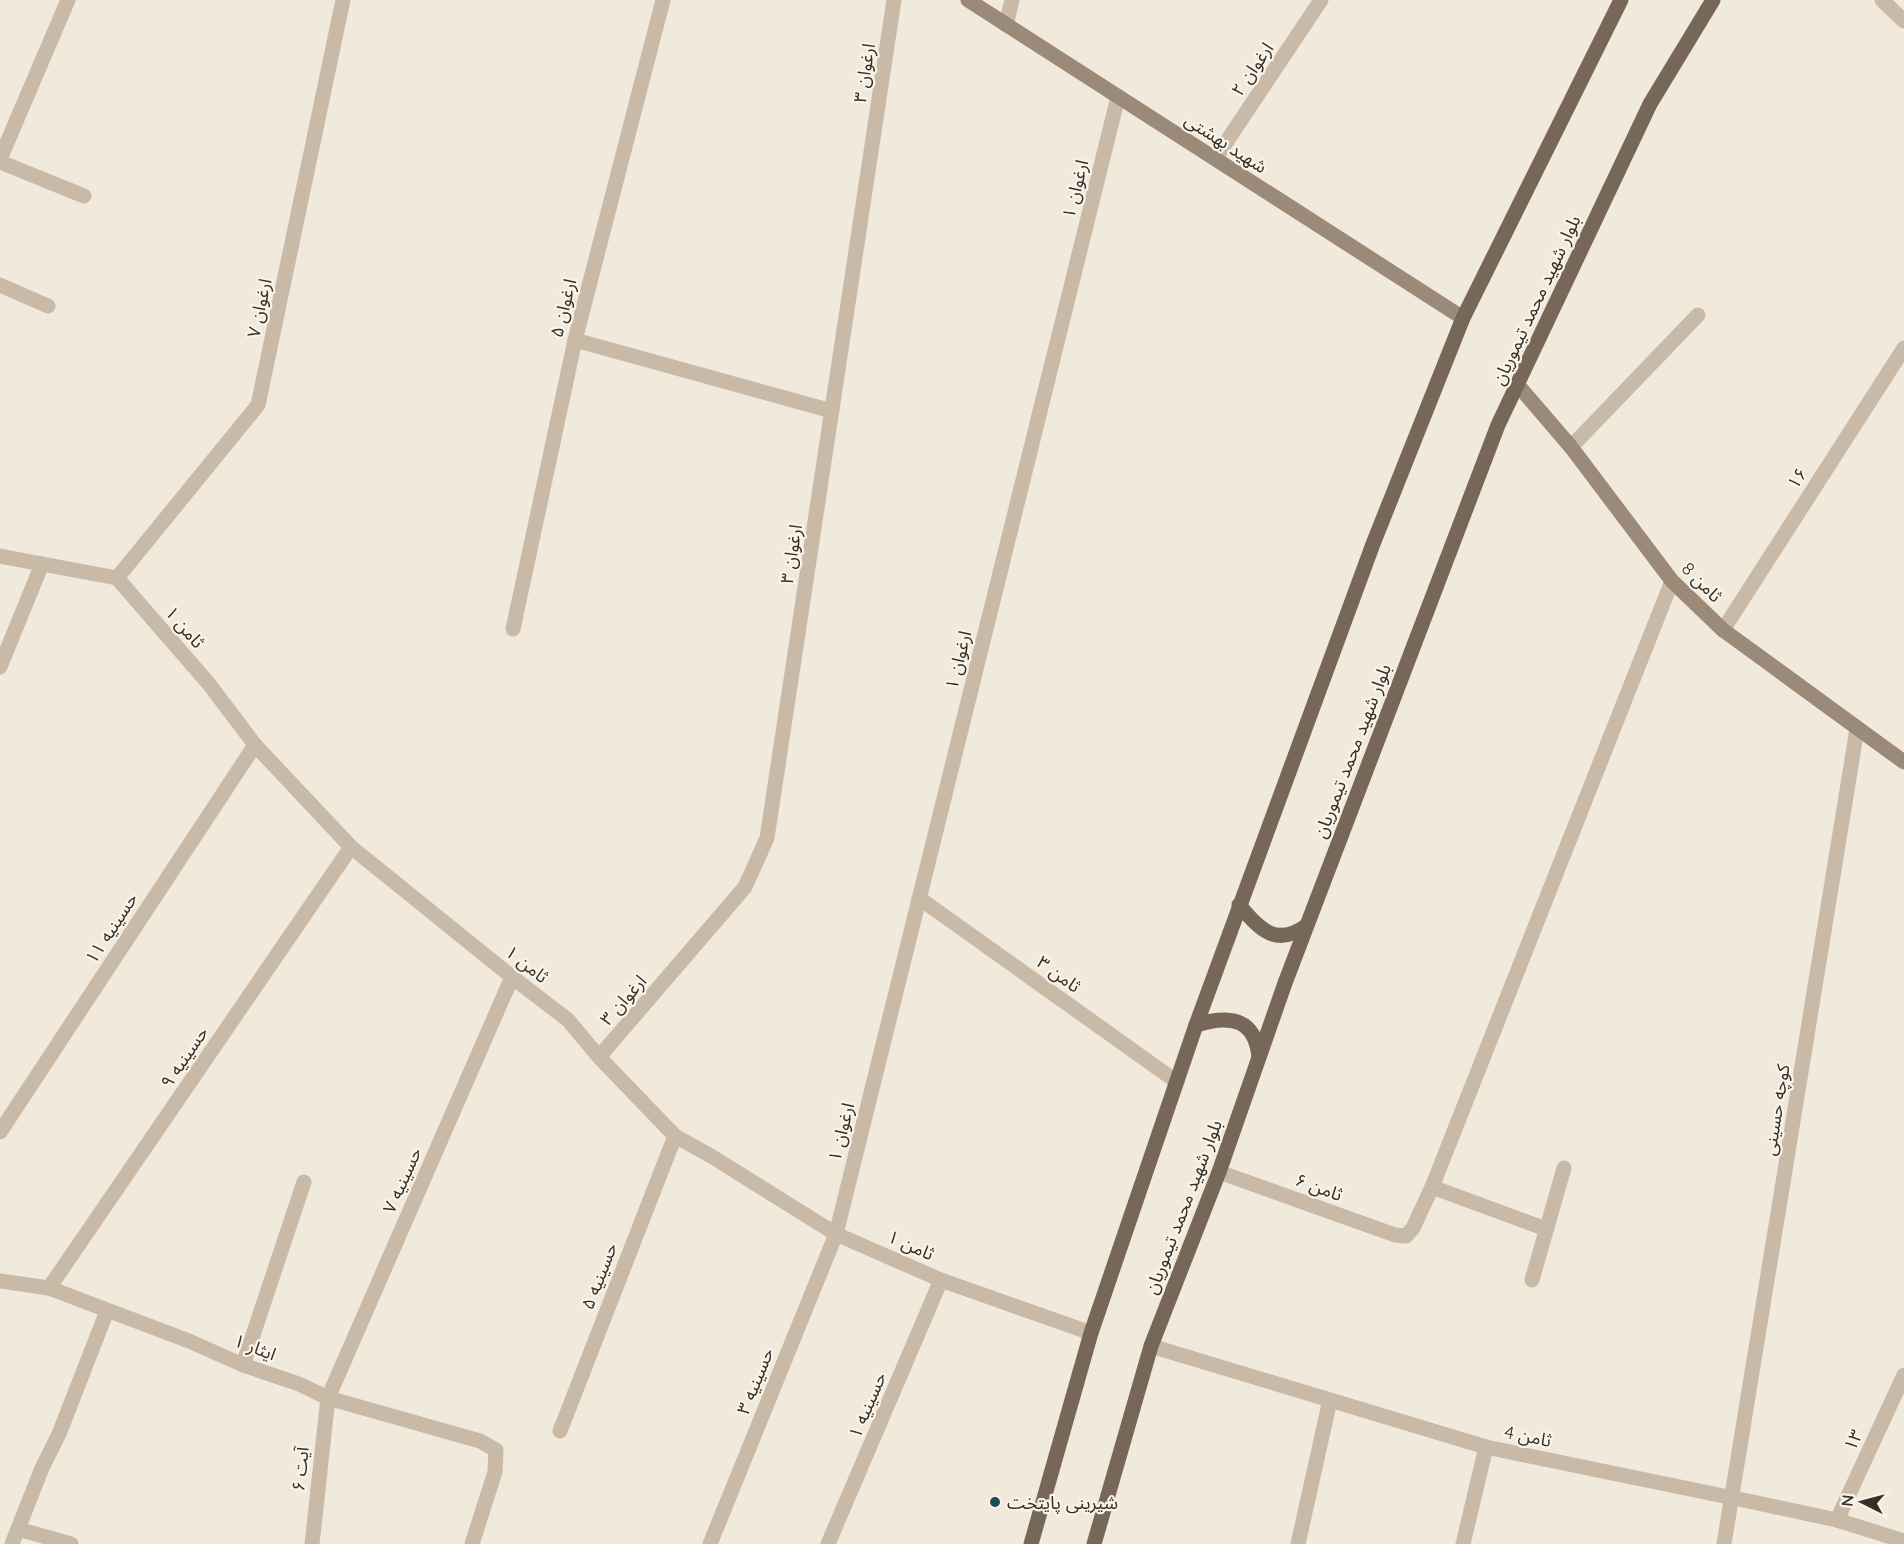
<svg xmlns="http://www.w3.org/2000/svg" width="1904" height="1544" font-family="Quicksand,'Noto Sans Arabic',sans-serif">
<rect width="100%" height="100%" fill="#f1e9db"/>
<g fill="none" stroke-linecap="round" stroke-linejoin="round">
<g stroke="#c9baa8" stroke-width="15">
<polyline points="1882,0 1904,21"/>
<polyline points="1006,25 1012,0"/>
<polyline points="0,159 68,0"/>
<polyline points="1215,159 1321,0"/>
<polyline points="0,162 84,196"/>
<polyline points="0,285 48,306"/>
<polyline points="575,340 832,411"/>
<polyline points="1571,447 1698,315"/>
<polyline points="0,556 117,578 209,684 255,745 351,847 512,977 568,1020 599,1057 675,1136 711,1156 836,1234 941,1280 1091,1333"/>
<polyline points="117,578 258,405 343,0"/>
<polyline points="513,629 575,340 663,0"/>
<polyline points="1723,630 1904,348"/>
<polyline points="0,667 42,564"/>
<polyline points="919,898 1177,1082"/>
<polyline points="599,1057 745,887 767,838 894,0"/>
<polyline points="0,1132 255,745"/>
<polyline points="1219,1172 1395,1235 1406,1236 1413,1228 1432,1187 1672,581"/>
<polyline points="1432,1187 1546,1229"/>
<polyline points="1532,1280 1564,1168"/>
<polyline points="0,1281 49,1288 189,1341 243,1365 299,1384 328,1398 480,1441 496,1450 495,1472 472,1544"/>
<polyline points="49,1288 351,847"/>
<polyline points="1151,1346 1486,1447 1748,1501 1837,1520 1904,1541"/>
<polyline points="243,1365 304,1182"/>
<polyline points="560,1431 675,1136"/>
<polyline points="1837,1520 1904,1375"/>
<polyline points="18,1529 71,1544"/>
<polyline points="12,1544 42,1468 59,1434 107,1311"/>
<polyline points="312,1544 328,1398 512,977"/>
<polyline points="710,1544 836,1234 1118,97"/>
<polyline points="828,1544 941,1280"/>
<polyline points="1298,1544 1330,1400"/>
<polyline points="1463,1544 1486,1447"/>
<polyline points="1724,1544 1857,729"/>
</g>
<g stroke="#9c8a79" stroke-width="15">
<polyline points="968,0 1463,318"/>
<polyline points="1517,384 1571,447 1672,581 1723,630 1904,762"/>
</g>
<g stroke="#776759" stroke-width="15">
<path d="M1239,905C1259,928 1275,948 1306,926"/>
<path d="M1196,1025C1228,1015 1255,1017 1259,1057"/>
<polyline points="1031,1544 1091,1333 1196,1025 1373,544 1463,318 1621,0"/>
<polyline points="1094,1544 1151,1346 1219,1172 1285,983 1498,425 1650,104 1713,0"/>
</g>
</g>
<circle fill="#1e4c56" stroke="#f9f3e8" stroke-width="2" cx="995" cy="1502" r="6"/>
<g text-anchor="middle" dominant-baseline="central" stroke-width="4.5" stroke-linejoin="round" paint-order="stroke">
<g font-size="18" fill="#362e28" stroke="#f9f3e8">
<text transform="translate(1252 69) rotate(-56)">ارغوان ۲</text>
<text transform="translate(864 73) rotate(-81)">ارغوان ۳</text>
<text transform="translate(1226 143) rotate(33)">شهید بهشتی</text>
<text transform="translate(1075 189) rotate(-76)">ارغوان ۱</text>
<text transform="translate(1536 300) rotate(-65)">بلوار شهید محمد تیموریان</text>
<text transform="translate(259 308) rotate(-78)">ارغوان ۷</text>
<text transform="translate(563 308) rotate(-76)">ارغوان ۵</text>
<text transform="translate(1797 478) rotate(-57)">۱۶</text>
<text transform="translate(791 554) rotate(-81)">ارغوان ۳</text>
<text transform="translate(1702 582) rotate(45)">ثامن 8</text>
<text transform="translate(185 627) rotate(49)">ثامن ۱</text>
<text transform="translate(958 660) rotate(-76)">ارغوان ۱</text>
<text transform="translate(1352 751) rotate(-69)">بلوار شهید محمد تیموریان</text>
<text transform="translate(111 928) rotate(-57)">حسینیه ۱۱</text>
<text transform="translate(527 964) rotate(38)">ثامن ۱</text>
<text transform="translate(1059 974) rotate(36)">ثامن ۳</text>
<text transform="translate(623 1000) rotate(-49)">ارغوان ۳</text>
<text transform="translate(184 1057) rotate(-56)">حسینیه ۹</text>
<text transform="translate(1776 1110) rotate(-81)">کوچه حسینی</text>
<text transform="translate(841 1132) rotate(-76)">ارغوان ۱</text>
<text transform="translate(402 1180) rotate(-66)">حسینیه ۷</text>
<text transform="translate(1319 1187) rotate(20)">ثامن ۶</text>
<text transform="translate(1183 1207) rotate(-69)">بلوار شهید محمد تیموریان</text>
<text transform="translate(911 1245) rotate(24)">ثامن ۱</text>
<text transform="translate(599 1276) rotate(-69)">حسینیه ۵</text>
<text transform="translate(255 1347) rotate(21)">ایثار ۱</text>
<text transform="translate(755 1381) rotate(-68)">حسینیه ۳</text>
<text transform="translate(867 1405) rotate(-67)">حسینیه ۱</text>
<text transform="translate(1528 1436) rotate(11)">ثامن 4</text>
<text transform="translate(1853 1440) rotate(-65)">۱۳</text>
<text transform="translate(300 1469) rotate(-84)">آیت ۶</text>
</g>
<g font-size="18" fill="#362e28" stroke="#f9f3e8" text-anchor="start">
<text x="1007" y="1502">شیرینی پایتخت</text>
</g>
</g>
<g transform="translate(1862 1502) rotate(276)" stroke="#f9f3e8" stroke-width="4.5" paint-order="stroke">
<path d="M0-4.5L10 22L0 15L-10 22Z" fill="#362e28"/>
<text y="-9" font-size="16" font-weight="bold" text-anchor="middle" fill="#362e28">N</text>
</g>
</svg>
